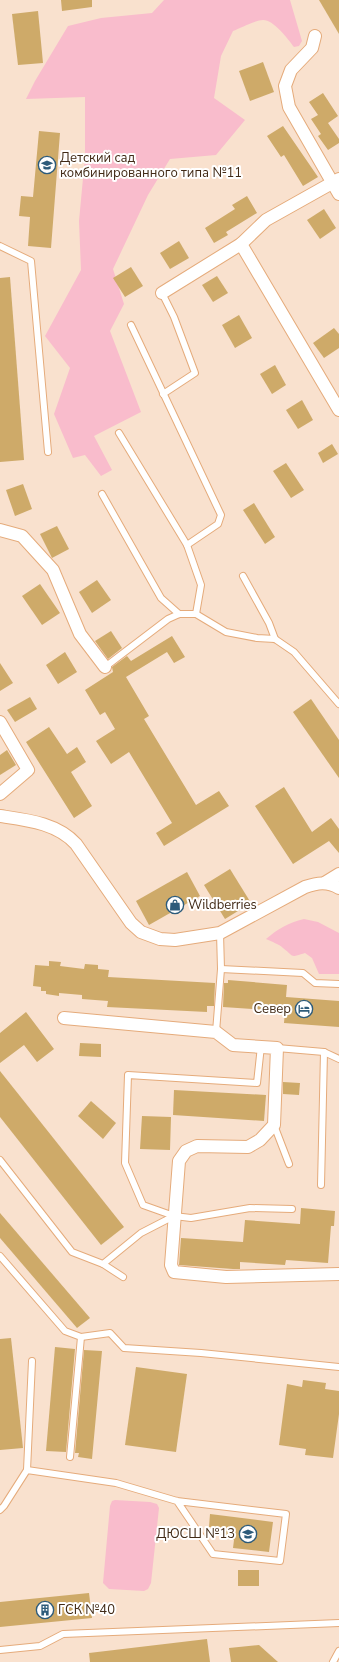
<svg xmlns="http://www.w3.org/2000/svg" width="339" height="1662" font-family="'Nunito Sans',sans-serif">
<rect width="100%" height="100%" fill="#f9e1ce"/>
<g fill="#f9bccc">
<path d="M164,0H290L302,41L299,46L294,47C288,39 274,20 263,20C256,20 240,28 233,31L221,56L214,98L245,120L216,155L170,159L148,195L113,269L124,304L110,331L141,412L94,436L112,470L101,476L85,455L73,458L54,414L70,368L45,336L81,270L79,221L85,157V97L26,99L35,81L68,26L101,18L152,13Z"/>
<path d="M304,919L318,922L339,933V974H319L312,958L305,953C289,958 295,957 283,948C279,944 272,942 266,939C279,928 288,923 304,919Z"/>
<polygon points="115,1500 150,1502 157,1504 159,1508 151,1583 148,1589 144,1591 109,1589 103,1583 110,1506 112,1501"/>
</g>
<g fill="#ceaa69">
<polygon points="61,0 92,0 92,7 62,11"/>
<polygon points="319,0 339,0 339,34"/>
<polygon points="38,11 43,63 18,65 12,14"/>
<polygon points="263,62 274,92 250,101 239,71"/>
<polygon points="323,93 338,116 328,123 339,139 339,143 328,150 318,136 321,134 311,119 318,115 309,102"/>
<polygon points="283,126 318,177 303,186 284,155 281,157 267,136"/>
<polygon points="39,131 60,133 51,248 28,246 30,217 19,216 21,196 33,197"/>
<polygon points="247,196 257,213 226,232 228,235 214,243 205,228 235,209 232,205"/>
<polygon points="324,209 336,228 320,239 307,220"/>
<polygon points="179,241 189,258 170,269 160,253"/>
<polygon points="131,267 143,286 125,297 113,278"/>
<polygon points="217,276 228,293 213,302 202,285"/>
<polygon points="10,277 24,460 0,462 0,278"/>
<polygon points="239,315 252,338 235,348 222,325"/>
<polygon points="334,328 339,334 339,348 324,358 313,343"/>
<polygon points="275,365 286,385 272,394 260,374"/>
<polygon points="302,400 313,420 298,429 286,410"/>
<polygon points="332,444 338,454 323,463 318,453"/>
<polygon points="286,463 304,490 291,498 273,471"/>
<polygon points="23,484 32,509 15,516 6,490"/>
<polygon points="254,503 275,537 265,544 243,510"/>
<polygon points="57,526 69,549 52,558 40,534"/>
<polygon points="97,580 111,600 92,613 79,592"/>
<polygon points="40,584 60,613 42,625 22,596"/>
<polygon points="111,631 122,648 108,659 95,641"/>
<polygon points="172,636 185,657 174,663 167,652 126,677 149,716 144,719 196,805 219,791 229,806 164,846 156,833 172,823 129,752 111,764 96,741 115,729 105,712 100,715 85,690 113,672 112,667 127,656 131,661"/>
<polygon points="65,652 77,672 58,684 46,665"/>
<polygon points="0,663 13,683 0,691"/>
<polygon points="30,697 37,709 15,722 7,710"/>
<polygon points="311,699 339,740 339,778 293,712"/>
<polygon points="49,727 67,754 77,747 86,762 71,772 92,806 74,818 26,742"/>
<polygon points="7,750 16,765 0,775 0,755"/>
<polygon points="284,787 312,832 331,818 339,829 339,853 329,841 293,864 255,806"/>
<polygon points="230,869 251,903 225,919 204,885"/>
<polygon points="187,872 200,896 149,925 136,901"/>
<polygon points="49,961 61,962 60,966 84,969 85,964 98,965 98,969 109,970 108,977 215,983 214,1006 207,1006 207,1012 107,1007 108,1001 82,999 82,995 59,993 59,996 46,994 46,991 41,991 41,987 33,986 35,965 49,966"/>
<polygon points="228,980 287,985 286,997 339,1001 339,1027 284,1023 285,1011 223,1007 224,983 228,983"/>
<polygon points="26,1012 54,1049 37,1062 24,1045 0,1063 0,1033"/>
<polygon points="80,1043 101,1044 101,1057 79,1056"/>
<polygon points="0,1071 124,1227 101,1245 0,1117"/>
<polygon points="283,1082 300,1083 299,1095 283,1094"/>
<polygon points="174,1090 266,1095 264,1121 173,1115"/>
<polygon points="91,1101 116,1123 103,1139 78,1116"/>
<polygon points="142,1116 171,1117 170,1150 140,1149"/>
<polygon points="301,1208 335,1211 334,1226 331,1226 328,1263 286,1260 285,1265 240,1262 240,1269 233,1269 179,1265 181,1238 243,1242 245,1220 300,1224"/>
<polygon points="0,1213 90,1318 77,1328 0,1238"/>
<polygon points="11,1338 23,1448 0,1450 0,1339"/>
<polygon points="55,1347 75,1349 66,1452 46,1451"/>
<polygon points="84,1350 102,1351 92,1459 78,1457 79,1453 75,1453"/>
<polygon points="136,1367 187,1374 176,1452 125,1445"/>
<polygon points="303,1380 326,1383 325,1389 339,1391 339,1414 333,1458 305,1455 306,1449 279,1445 287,1384 302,1387"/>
<polygon points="210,1514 273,1522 269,1552 233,1548 234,1540 224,1539 225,1529 209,1527"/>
<rect x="238" y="1570" width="21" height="16"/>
<polygon points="89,1593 92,1618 0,1627 0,1602"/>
<polygon points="207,1639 210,1662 90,1662 89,1653"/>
<polygon points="259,1645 278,1662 231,1662 229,1648"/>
</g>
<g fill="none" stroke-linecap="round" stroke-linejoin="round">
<defs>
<g id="service">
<polyline points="0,246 31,261 48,452"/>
<polyline points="162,293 174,317 195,373 163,394"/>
<polyline points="131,325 221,515 218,524 187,545"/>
<polyline points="119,433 187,545 201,585 196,614"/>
<polyline points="102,494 161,598 179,614"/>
<polyline points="243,576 269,623 275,639"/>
<polyline points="105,667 168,619 179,614 196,614 226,632 257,638 275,639 294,652 339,704"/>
<polyline points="221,969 303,973 315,983 339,984"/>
<polyline points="216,1032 221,969 220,933"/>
<polyline points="261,1046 257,1083 128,1075 125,1163 143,1205 174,1216 191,1218 250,1208 292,1209"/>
<polyline points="277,1048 324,1052 339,1059"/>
<polyline points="274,1125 289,1164"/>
<polyline points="0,1160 72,1252 103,1264 141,1233 174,1216"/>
<polyline points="321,1185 324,1052"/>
<polyline points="0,1256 65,1331 81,1337 70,1457"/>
<polyline points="103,1264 123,1277"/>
<polyline points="81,1337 110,1333 124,1348 201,1353 339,1367"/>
<polyline points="27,1470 32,1361"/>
<polyline points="0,1510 4,1506 27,1470 116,1483 177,1501 286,1514 280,1561 213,1554 177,1501"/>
<polyline points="0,1650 40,1646 63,1634 339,1623"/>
<polyline points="333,1662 339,1651"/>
</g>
<g id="minor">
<polyline points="315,36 312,48 291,70 285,86 289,107 339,194"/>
<polyline points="241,244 339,410"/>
<polyline points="162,293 241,244 266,220 339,179"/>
<polyline points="0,530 22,536 53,570 80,634 105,667"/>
<polyline points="0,722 28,770 0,794"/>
<path d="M0,816C27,820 57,823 76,844L131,923L141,932L160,939L175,940L220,933L305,887C317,883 327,881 339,888"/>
<polyline points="326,882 339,874"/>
<polyline points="64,1018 216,1032 233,1045 277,1048 274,1125 260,1140 248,1147 197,1146 186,1151 179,1161 171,1265 174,1272 226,1277 339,1274"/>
</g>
</defs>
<use href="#service" stroke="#e5ab7b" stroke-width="8"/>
<use href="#minor" stroke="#e5ab7b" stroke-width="14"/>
<use href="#service" stroke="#fff" stroke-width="6"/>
<use href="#minor" stroke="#fff" stroke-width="12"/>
</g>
<defs>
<symbol id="school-ring" viewBox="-11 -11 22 22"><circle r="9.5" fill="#fff" stroke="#2d5b7a" stroke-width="1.5"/><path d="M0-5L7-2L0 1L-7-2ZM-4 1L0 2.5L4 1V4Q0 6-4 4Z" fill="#2d5b7a"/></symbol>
<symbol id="shop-ring" viewBox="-11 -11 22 22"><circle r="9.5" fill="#fff" stroke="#2d5b7a" stroke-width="1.5"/><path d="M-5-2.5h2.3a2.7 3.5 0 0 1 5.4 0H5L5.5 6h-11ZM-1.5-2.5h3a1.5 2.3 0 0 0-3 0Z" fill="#2d5b7a"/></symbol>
<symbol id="hotel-ring" viewBox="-11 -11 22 22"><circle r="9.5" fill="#fff" stroke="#2d5b7a" stroke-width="1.5"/><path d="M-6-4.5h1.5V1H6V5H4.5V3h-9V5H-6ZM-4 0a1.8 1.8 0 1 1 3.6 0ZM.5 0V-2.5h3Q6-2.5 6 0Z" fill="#2d5b7a"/></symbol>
<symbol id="building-ring" viewBox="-11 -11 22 22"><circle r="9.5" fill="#fff" stroke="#2d5b7a" stroke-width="1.5"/><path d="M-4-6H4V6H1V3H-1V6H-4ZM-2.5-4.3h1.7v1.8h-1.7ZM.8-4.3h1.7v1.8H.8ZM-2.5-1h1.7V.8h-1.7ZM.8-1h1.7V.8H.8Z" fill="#2d5b7a"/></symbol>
</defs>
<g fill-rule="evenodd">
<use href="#school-ring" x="37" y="155" width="20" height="20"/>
<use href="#shop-ring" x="165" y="895" width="20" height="20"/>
<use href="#hotel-ring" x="294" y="999" width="20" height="20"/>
<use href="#school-ring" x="238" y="1524" width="20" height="20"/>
<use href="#building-ring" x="35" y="1600" width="20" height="20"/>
</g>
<g text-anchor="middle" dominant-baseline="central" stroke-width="4" stroke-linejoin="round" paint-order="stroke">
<g font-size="13" fill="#412a16" stroke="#fff" text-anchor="start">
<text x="60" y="158">Детский сад<tspan x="60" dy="15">комбинированного типа №11</tspan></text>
<text x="188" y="905">Wildberries</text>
<text x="291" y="1009" text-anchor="end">Север</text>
<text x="235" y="1534" text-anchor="end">ДЮСШ №13</text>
<text x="58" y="1610">ГСК №40</text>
</g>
</g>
</svg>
